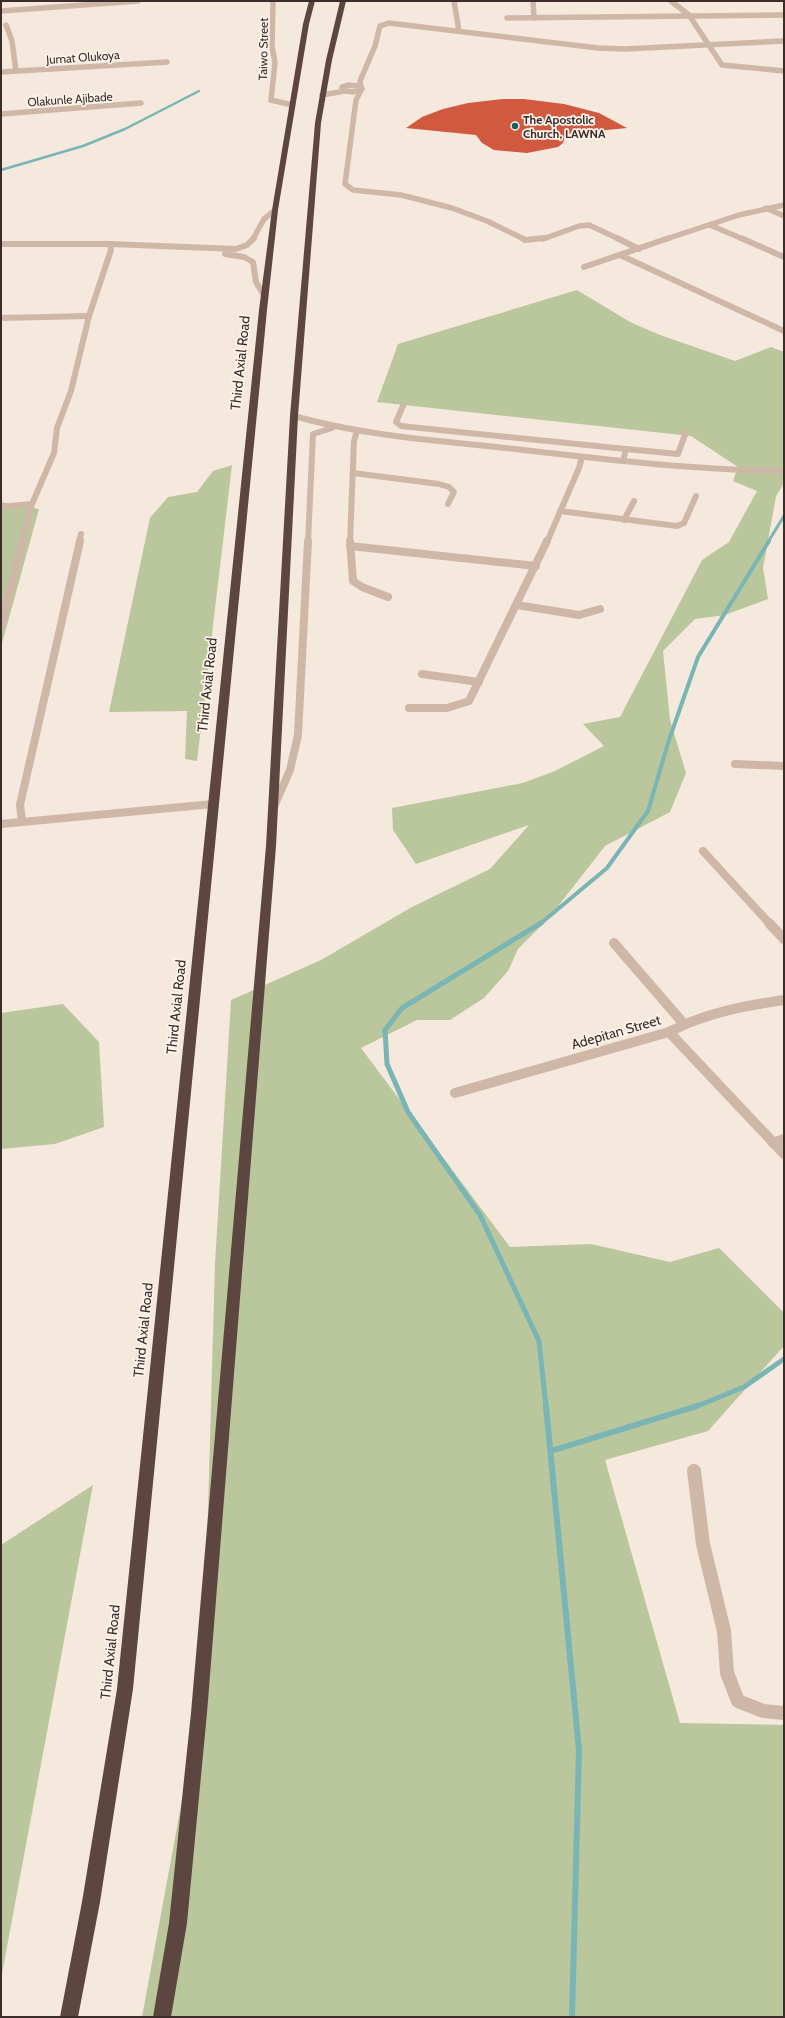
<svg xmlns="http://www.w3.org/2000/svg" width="785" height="2018" font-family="Cabin,sans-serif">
<rect width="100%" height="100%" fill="#f5e8dd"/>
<g fill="#bac69b">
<polygon points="577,290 630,322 660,335 735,361 771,347 784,352 784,483 776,496 763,568 768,599 725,615 695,619 663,651 670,720 686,773 670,812 605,846 548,919 518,949 508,971 484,998 450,1020 417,1020 361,1048 510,1247 591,1244 670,1262 719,1248 784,1313 784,1346 708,1431 605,1460 680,1723 784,1725 784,2017 142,2017 203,1686 215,1264 231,1000 321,960 412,907 490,869 529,825 416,864 393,830 392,808 523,783 555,771 604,746 583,724 620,717 702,560 729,542 757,491 733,481 738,467 691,436 377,402 398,344"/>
<polygon points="232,465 197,761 185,759 187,711 109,712 150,518 168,497 197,492 213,471"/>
<polygon points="1,502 39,509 1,647"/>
<polygon points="63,1004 99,1042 104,1127 55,1144 1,1149 1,1013"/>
<polygon points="93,1485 1,1979 1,1545"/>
</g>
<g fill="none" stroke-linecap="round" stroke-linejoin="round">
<polyline stroke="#79b5b4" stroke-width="2.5" points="1,170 83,146 125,129 199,91"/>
<polyline stroke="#79b5b4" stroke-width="3" points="768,542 784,516"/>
<polyline stroke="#79b5b4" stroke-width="4" points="540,924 607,868 648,811 669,740 698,657 769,541"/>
<g stroke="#79b5b4" stroke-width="5">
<polyline points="541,923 402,1008 385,1030 387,1064 408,1112 480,1215 539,1341 546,1407"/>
<polyline points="695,1407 744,1387 784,1359"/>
</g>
<g stroke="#79b5b4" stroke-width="6">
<polyline points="546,1406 579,1750 572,2017"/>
<polyline points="551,1451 697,1406"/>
</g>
</g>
<polygon fill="#d1593f" points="503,99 524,99 564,104 599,113 627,128 566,134 563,143 558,147 527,153 494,150 482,143 476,135 406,128 422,117 443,109 468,103"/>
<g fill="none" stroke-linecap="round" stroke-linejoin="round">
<g stroke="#cfb7a8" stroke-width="5.5">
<polyline points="273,1 272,46 275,63 271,100 292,105"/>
<polyline points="454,1 459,31"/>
<polyline points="533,1 534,18"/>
<polyline points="671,1 689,15 722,65 784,71"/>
<polyline points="1,11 138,1"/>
<polyline points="507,18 784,15"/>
<polyline points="6,25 12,41 16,71"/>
<polyline points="1,72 167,62"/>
<polygon points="348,85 359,86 362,89 352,92 342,90 342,87"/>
<polyline points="361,87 360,81 375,46 380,26 389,23 598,48 625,49 784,41"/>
<polyline points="361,90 356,100 345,184 353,190 401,195 452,208 487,221 524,239"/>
<polyline points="322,95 345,91"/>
<polyline points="1,114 141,103"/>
<polyline points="766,208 784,216"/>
<polyline points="710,225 743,239"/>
<polyline points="253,239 264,219 275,210"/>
<polyline points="543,239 579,226 589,225 619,239"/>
<polyline points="666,239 739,215 784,205"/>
</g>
<g stroke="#cfb7a8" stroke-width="6">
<polyline points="522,238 525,240 545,238"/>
<polyline points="617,238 639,249"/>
<polyline points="741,238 784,257"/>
<polyline points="1,244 110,244 236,249 247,245 254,238"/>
<polyline points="225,254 244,257 253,262 256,282 265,297"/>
<polyline points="620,255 784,331"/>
<polyline points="584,267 669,238"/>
<polyline points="1,318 89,316"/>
<polyline points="403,406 396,422 401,426 626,449 623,461"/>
<path d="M294,416C361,435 429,440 497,447C593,458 688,470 784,471"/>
<polyline points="626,449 678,454 686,432"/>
<polyline points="353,473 439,484 449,487 454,492 448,504"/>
<polyline points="1,507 32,504 54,453 57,428 71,391 89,316 111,250 110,244"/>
<polyline points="560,511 677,526 684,523 696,496"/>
<polyline points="624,520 634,501"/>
<polyline points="22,542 32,504"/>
<polyline points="79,542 81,534"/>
<polyline points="308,542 313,434 332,428"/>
<polyline points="350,542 354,441 357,431"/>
<polyline points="547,542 579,468 582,457"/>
</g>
<g stroke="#cfb7a8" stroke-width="8">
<polyline points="350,541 353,581 362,587 388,597"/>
<polyline points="350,546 536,566"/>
<polyline points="517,605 579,615 600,609"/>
<polyline points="1,625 23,541"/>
<polyline points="422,674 479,682"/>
<polyline points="409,708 447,708 469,701 547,541"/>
<polyline points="735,764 784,766"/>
<polyline points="273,809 290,770 298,735 308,541"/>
<polyline points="22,821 20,805 80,541"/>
<polyline points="1,824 213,804"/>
<polyline points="703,851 770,924"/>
</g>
<g stroke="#cfb7a8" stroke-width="10">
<polyline points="769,923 784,939"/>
<polyline points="614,943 684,1024"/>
<polyline points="669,1032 784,1154"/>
<path d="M455,1093L669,1032C705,1013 744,1006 784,1000"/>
<polyline points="773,1143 784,1139"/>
</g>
<polyline stroke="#cfb7a8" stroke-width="14" points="694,1471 703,1544 724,1631 727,1673 738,1701 763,1711 784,1713"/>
<g fill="#5c463f" fill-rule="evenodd">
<polygon points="309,1 315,1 309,24 278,210 267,310 133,1689 100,1902 78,2017 60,2017 82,1902 117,1689 259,310 272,210 303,24"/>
<polygon points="340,1 346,1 332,60 321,123 298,416 276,846 207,1713 187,1923 171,2017 153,2017 169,1923 191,1713 266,846 290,416 315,123 326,60"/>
</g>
</g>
<circle fill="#196161" stroke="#fcf3eb" stroke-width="1.5" cx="515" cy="126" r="4"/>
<g text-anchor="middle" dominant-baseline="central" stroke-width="3.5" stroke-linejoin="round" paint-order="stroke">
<g font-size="12" fill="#3b2d29" stroke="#fcf3eb">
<text transform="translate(263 49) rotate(-89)">Taiwo Street</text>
<text transform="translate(83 57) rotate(-4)">Jumat Olukoya</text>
<text transform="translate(70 99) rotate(-4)">Olakunle Ajibade</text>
</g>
<g font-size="12" font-weight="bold" fill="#3b2d29" stroke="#fcf3eb" text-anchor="start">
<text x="523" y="119">The Apostolic<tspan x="523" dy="14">Church, LAWNA</tspan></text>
</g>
<g font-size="14" fill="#3b2d29" stroke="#fcf3eb">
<text transform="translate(240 363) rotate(-84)">Third Axial Road</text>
<text transform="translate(207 685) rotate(-84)">Third Axial Road</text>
<text transform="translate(176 1007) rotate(-84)">Third Axial Road</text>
<text transform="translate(616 1032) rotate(-16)">Adepitan Street</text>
<text transform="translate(143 1330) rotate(-84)">Third Axial Road</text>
<text transform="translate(110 1652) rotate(-84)">Third Axial Road</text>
</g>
</g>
<rect width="785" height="2018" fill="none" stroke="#3b2d29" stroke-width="4"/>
</svg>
